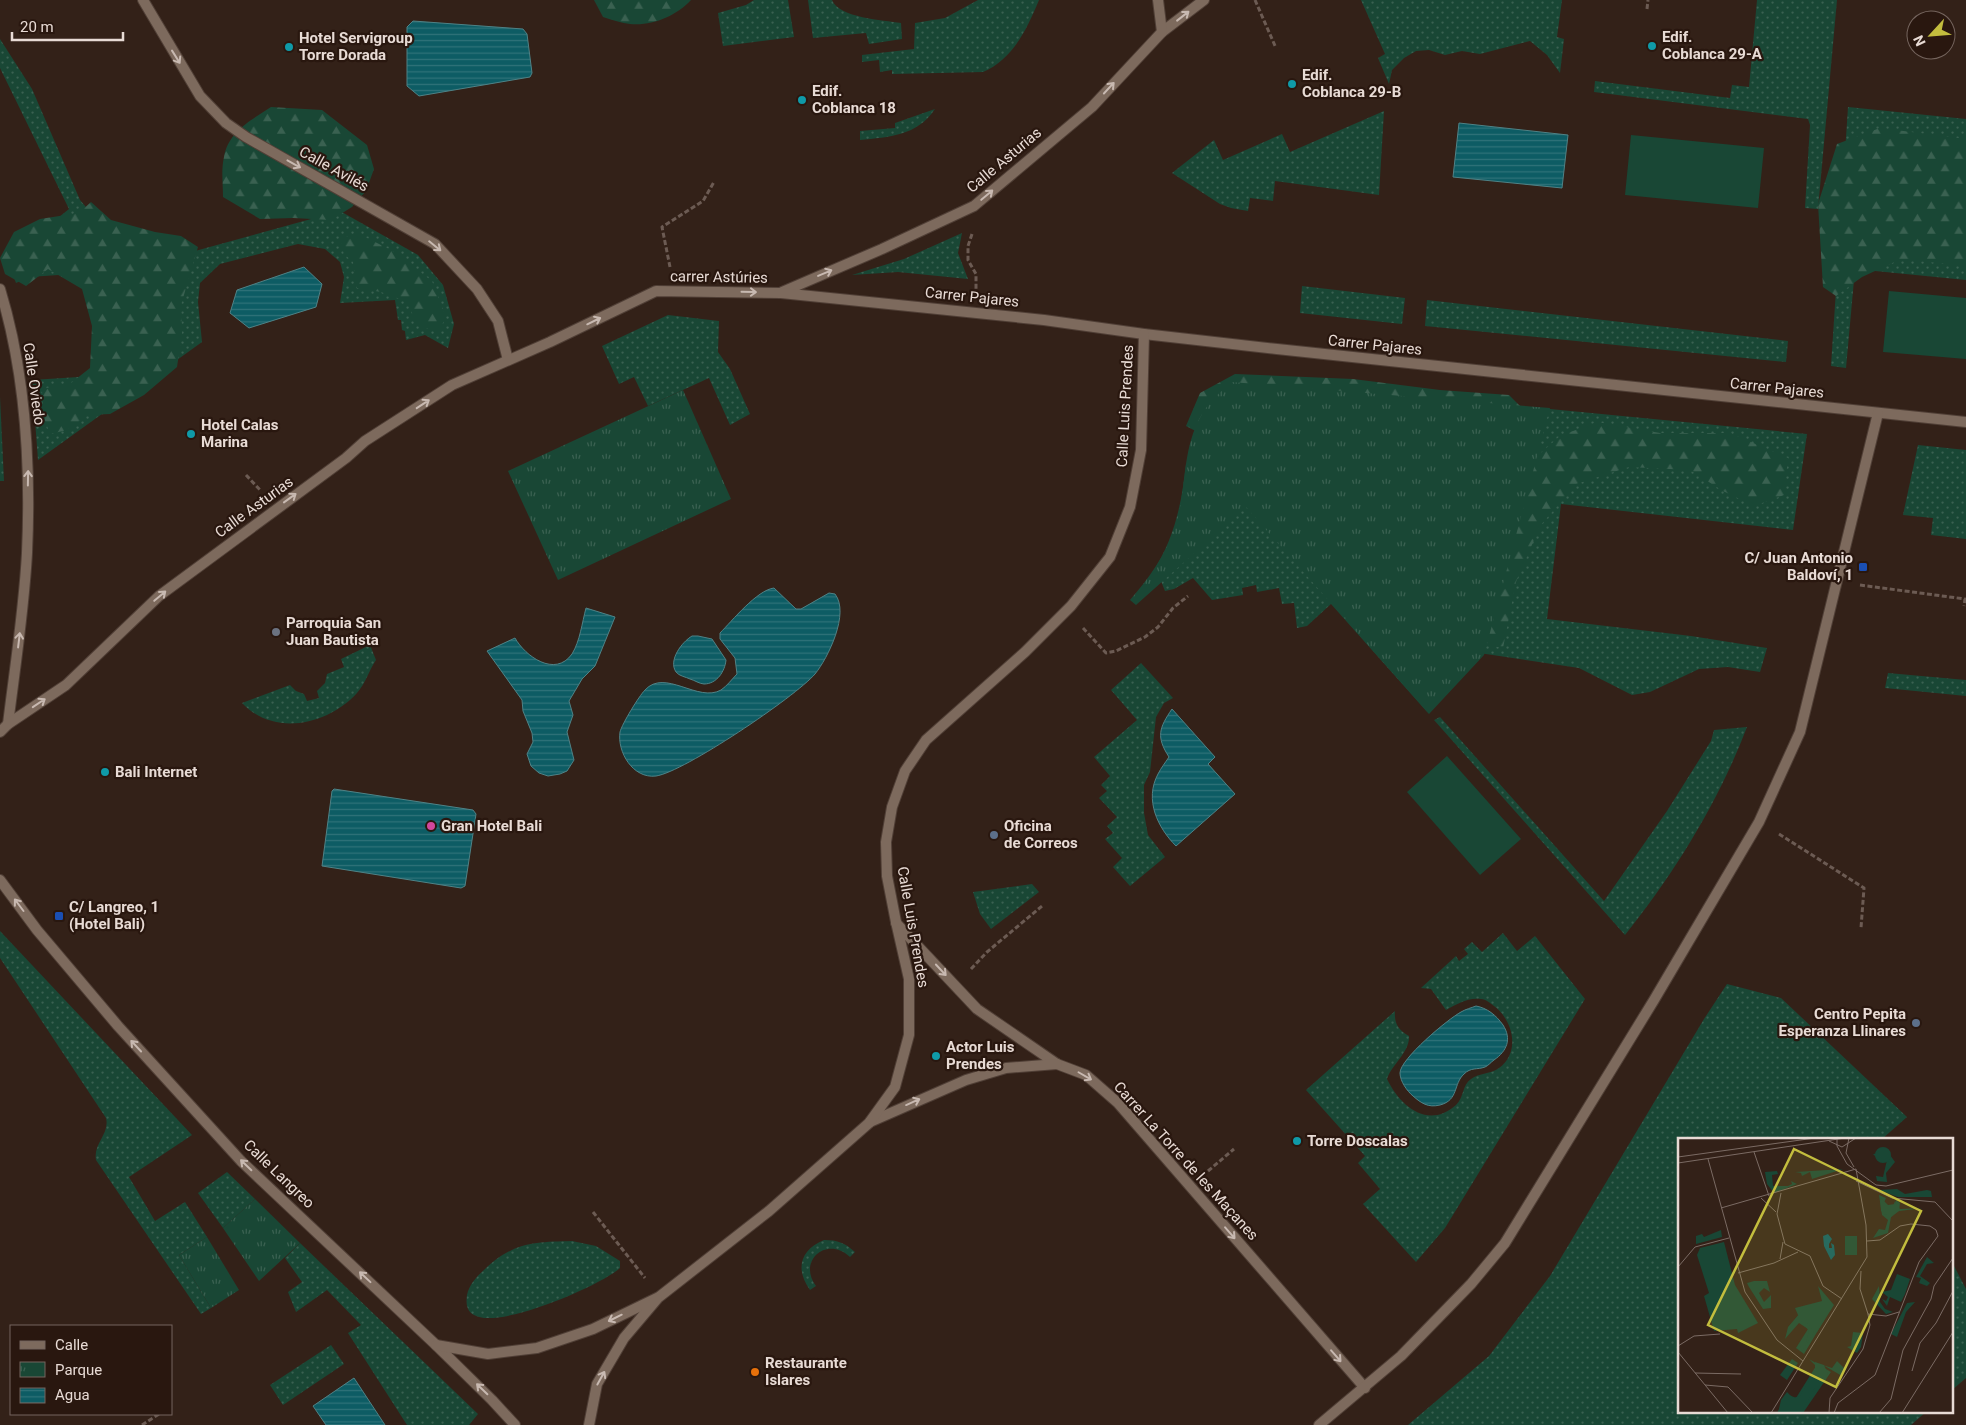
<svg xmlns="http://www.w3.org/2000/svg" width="1966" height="1425" font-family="Roboto,sans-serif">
<defs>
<pattern id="grass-dots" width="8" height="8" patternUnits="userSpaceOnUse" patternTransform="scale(1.25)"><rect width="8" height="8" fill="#194735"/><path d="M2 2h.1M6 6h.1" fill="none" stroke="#3a6151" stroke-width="1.8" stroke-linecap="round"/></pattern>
<pattern id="forest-firs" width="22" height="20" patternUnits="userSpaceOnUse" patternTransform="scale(1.25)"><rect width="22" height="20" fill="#194735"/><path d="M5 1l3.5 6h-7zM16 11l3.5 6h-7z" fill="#3a6151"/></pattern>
<pattern id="park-tufts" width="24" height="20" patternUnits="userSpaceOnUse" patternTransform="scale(1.25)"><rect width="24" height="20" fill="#194735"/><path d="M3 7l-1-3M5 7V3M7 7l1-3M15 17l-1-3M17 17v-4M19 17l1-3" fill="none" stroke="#3a6151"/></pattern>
<pattern id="water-rules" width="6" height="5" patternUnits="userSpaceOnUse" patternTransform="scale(1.25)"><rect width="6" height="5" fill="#0d5c64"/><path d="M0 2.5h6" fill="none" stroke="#307379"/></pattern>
</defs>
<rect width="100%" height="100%" fill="#332118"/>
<g fill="url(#grass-dots)">
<polygon points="754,0 788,0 794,37 723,46 718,13 746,5"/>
<path d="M808,0H832C839,18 883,20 901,23L902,39L869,44L866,33L813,38Z"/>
<path d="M978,0H1039C1027,29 1013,59 983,72L892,74V70L880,72L879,60L862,62V55L914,49L915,23L945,18Z"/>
<polygon points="1361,0 1562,0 1557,37 1564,39 1560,73 1547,55 1530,41 1480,54 1462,51 1445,55 1429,50 1416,51 1404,58 1392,70 1389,84 1378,58 1385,54"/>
<polygon points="1757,0 1837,0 1818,209 1805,208 1810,125 1808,119 1594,92 1595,81 1730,98 1732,85 1749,87"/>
<polygon points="0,39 32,89 80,200 137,267 340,211 418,255 443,285 454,324 448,348 425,335 406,340 405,331 402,330 401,320 398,320 395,300 340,303 344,277 340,262 325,249 298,244 220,264 200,283 198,302 202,342 38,460 32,380 110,375 103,272 29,277 16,283 7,259 69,209 0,68"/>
<polygon points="1848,107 1966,119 1966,280 1855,269 1846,368 1831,366"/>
<path d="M935,109C917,136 889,137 860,140V131L895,128V123Z"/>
<polygon points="1384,111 1379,195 1275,181 1273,201 1250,198 1248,211 1231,208 1220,204 1172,173 1214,140 1223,160 1282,134 1290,152"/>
<polygon points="962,233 958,253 968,279 898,272 852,275 904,259"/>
<polygon points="1302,286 1405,298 1402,324 1300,313"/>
<polygon points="1427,300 1788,341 1786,362 1425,326"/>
<polygon points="668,315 719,321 718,352 730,369 750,414 730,425 709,378 648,406 634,377 619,384 602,346"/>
<polygon points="0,397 4,481 0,481"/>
<polygon points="1438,398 1807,434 1793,530 1561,504 1547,619 1691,636 1767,648 1760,672 1728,667 1699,669 1650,692 1632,695 1579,668 1459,650"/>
<polygon points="1918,445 1966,450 1966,539 1931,535 1933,518 1903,515"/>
<path d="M1246,456L1429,714L1331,604L1307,626L1297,628L1294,603L1282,604L1279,588L1257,592L1256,585L1242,588L1243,595L1212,600L1193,578L1174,589L1165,591L1161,581L1152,573C1174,540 1182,503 1186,464Z"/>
<path d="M370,645L376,660C369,670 366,683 357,693C328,725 274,737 242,703L290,685L296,691L304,694L307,701L319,698L317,691L325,683L327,674L344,667L341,659Z"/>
<polygon points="1141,663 1173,698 1164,703 1156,717 1150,772 1144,785 1144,813 1148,835 1165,857 1130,886 1113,867 1122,858 1105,839 1113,833 1107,826 1117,817 1099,798 1107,791 1101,785 1110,776 1094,757 1137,720 1111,690"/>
<polygon points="1888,673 1966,680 1966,696 1885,688"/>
<path d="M1440,717L1604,901L1667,811L1711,741L1714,730L1747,727C1719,801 1674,874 1625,935L1434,720Z"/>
<polygon points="1032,884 1039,892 991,929 980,914 973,892"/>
<path d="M0,931L192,1135L129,1177L155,1221L185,1202L207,1237L179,1255L211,1308L201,1314L96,1160C93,1143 110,1134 106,1118L0,958Z"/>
<path d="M1503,933L1517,951L1535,936L1585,999L1445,1228L1416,1262L1363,1204L1380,1189L1358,1163L1365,1156L1306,1090L1395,1011C1394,1023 1398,1030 1409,1036C1410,1052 1392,1064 1387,1079C1400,1106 1428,1130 1456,1105C1464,1098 1462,1085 1471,1079C1479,1073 1491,1074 1499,1068C1521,1052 1513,1020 1494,1006C1490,1003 1486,999 1481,999C1468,997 1457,1004 1446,1010L1431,989L1421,988L1456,956L1459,961L1468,954L1464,949L1472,942L1482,952Z"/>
<polygon points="1727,984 1781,998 1907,1117 1882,1139 1680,1139 1680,1411 1927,1411 1911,1425 1408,1425 1489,1356 1550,1276 1704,1019"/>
<polygon points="227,1172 255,1199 223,1228 198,1193"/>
<path d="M824,1240C838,1240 845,1243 855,1252L850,1257C827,1235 797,1261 816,1286L810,1290C795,1269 800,1250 824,1240Z"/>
<path d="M572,1241L596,1246L620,1261V1268C600,1286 498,1330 474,1315C466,1311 466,1302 467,1295C469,1285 477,1276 484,1270C513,1242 534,1242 572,1241Z"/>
<polygon points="300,1243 478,1414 469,1425 407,1425 348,1333 361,1325 327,1290 296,1312 288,1292 302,1282 285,1258"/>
<polygon points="1952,1262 1966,1289 1966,1378 1952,1390"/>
<polygon points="331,1345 344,1364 283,1405 270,1385"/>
</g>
<g fill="url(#forest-firs)">
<path d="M594,0H691C676,16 653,26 630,24C622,23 612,20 603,17Z"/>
<path d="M271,107L322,110L367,145L374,169L366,191L352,207L331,220L293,218L260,219L223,197C223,184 221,170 224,157C228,132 251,120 271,107Z"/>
<polygon points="1880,128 1966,139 1966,266 1901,259 1862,277 1836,296 1823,287 1818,204 1837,144"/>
<polygon points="91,202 111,220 155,232 181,236 198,247 181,305 182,334 177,367 144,395 110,414 88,415 67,430 50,434 43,415 42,389 71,383 90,368 92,326 82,289 48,269 26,286 5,274 0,258 14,232 40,219 79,213"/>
<polygon points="357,233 391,250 432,281 446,317 438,333 414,323 410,303 381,292 357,288 353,262 344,254 340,239"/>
<polygon points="1235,374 1353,379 1440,390 1509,395 1534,420 1205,436 1186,426 1200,393"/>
<polygon points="1597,422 1660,433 1730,433 1788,458 1784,495 1754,506 1723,491 1690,470 1629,467 1576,484 1540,526 1516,582 1503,648 1487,645 1467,618 1510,480 1560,436"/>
</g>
<g fill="url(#park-tufts)">
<path d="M1231,382L1550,408L1484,655L1429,714L1246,507L1136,605L1130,600C1149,578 1165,556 1175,528C1187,492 1181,451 1201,416C1208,403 1220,392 1231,382Z"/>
<polygon points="683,390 731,499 558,580 508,471"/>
<polygon points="255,1199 300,1243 259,1281 223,1228"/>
<polygon points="207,1237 239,1290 211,1308 179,1255"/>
</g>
<g fill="#194735">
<polygon points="1631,135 1764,148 1758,208 1625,195"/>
<polygon points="1889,291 1966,298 1966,359 1883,352"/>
<polygon points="1447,756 1521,839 1480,875 1407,792"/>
</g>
<g fill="url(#water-rules)" stroke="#4f8286">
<polygon points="413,21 523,29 527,34 532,73 530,77 419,96 407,86 407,27"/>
<polygon points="1459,123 1568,135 1562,188 1453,177"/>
<polygon points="304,267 322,284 316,307 249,328 230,313 237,290"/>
<path d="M774,588L796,609H801L829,593L835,594C850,613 828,658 815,674C795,697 684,772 656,776C633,779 617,752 620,732C622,724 639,696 645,690C665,668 698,703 721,690C727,686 732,679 737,674L735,658L720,639V633C732,621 757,590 774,588Z"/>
<path d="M586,608L615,617L595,666L582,679L569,701L573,715L567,732L574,760L567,771L560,774L548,776L539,773L531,766L527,754L533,742L532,733L523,711L522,700L487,651L515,638C525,656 555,678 572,654C580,641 582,623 586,608Z"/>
<path d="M692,636H698L712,639L726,660C725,671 717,684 704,684C700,684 694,680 690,679C686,677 679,676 676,672C668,660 682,642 692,636Z"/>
<path d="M1172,709L1215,757L1208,764L1235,794L1176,846C1158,828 1144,800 1158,774C1161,768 1165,763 1169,757C1156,737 1159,728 1172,709Z"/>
<polygon points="334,789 473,810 476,814 465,886 461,888 322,866 332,791"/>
<path d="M1476,1006C1487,1008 1496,1015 1503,1025C1512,1039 1507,1051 1494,1060C1491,1062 1488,1066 1485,1067C1477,1070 1471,1067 1464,1074C1453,1084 1459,1100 1440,1105C1428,1108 1421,1103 1413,1096C1407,1091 1400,1081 1400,1073C1400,1059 1448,1019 1461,1012C1466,1009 1471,1008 1476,1006Z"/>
<polygon points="354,1378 385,1425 326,1425 313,1406"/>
</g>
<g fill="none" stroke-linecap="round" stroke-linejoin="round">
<defs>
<g id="minor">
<polyline points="143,0 200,96 226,123 246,137 435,244 477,289 498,321 508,360"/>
<polyline points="1162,32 1204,0"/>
<path d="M0,289C26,374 31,464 27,553C24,610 15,667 8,724"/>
<polyline points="782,292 882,249 974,206 1092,107 1162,32 1158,0"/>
<polyline points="0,732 8,724 66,685 159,596 346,458 365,441 452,385 550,342 656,291 781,293 1044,320 1144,334 1277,349 1966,422"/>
<polyline points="0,880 37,930 118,1026 241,1161 436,1345 492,1400 515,1425"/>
<polyline points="896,923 977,1009 1057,1064 1086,1075 1118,1103 1365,1388"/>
<polyline points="870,1122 966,1080 1006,1068 1057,1064"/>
<polyline points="436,1345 488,1354 537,1348 593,1329 659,1297 769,1211 869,1123 895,1087 909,1035 909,979 896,922 887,876 886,842 892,807 905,771 926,740 1025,652 1071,606 1110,557 1130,507 1141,450 1144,334"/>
<polyline points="589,1425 597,1384 624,1338 657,1299"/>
<polyline points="1319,1425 1401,1356 1471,1284 1505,1243 1654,1000 1759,822 1800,732 1878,413"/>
</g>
</defs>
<use href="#minor" stroke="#503f36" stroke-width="12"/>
<g stroke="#6c5b53" stroke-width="3" stroke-dasharray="5 2.5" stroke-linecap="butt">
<polyline points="1255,0 1276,48"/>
<polyline points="1647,9 1648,0"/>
<polyline points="972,234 968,246 968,260 976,274 976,290"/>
<polyline points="670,267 662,227 703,201 714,182"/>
<polyline points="246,475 261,491"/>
<polyline points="1860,585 1965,599 1964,606"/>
<polyline points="1083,628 1106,653 1116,651 1145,637 1158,627 1173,608 1188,596"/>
<polyline points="1779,834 1864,888 1861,928"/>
<polyline points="971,969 987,952 1042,906"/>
<polyline points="1208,1171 1234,1149"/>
<polyline points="593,1212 645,1278"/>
<polyline points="142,1425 159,1414"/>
</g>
<use href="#minor" stroke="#7d6a5d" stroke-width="10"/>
</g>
<defs><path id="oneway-shaft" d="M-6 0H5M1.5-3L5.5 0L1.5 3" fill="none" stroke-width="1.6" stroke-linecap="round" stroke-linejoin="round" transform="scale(1.25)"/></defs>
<g stroke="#c8b9b1">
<use href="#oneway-shaft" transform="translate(1183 16) rotate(-38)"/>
<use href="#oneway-shaft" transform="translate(176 57) rotate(58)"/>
<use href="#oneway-shaft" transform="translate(1109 88) rotate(-47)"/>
<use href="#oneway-shaft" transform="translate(294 164) rotate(29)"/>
<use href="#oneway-shaft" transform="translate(987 195) rotate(-40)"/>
<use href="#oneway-shaft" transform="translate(435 246) rotate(39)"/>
<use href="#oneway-shaft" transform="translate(825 273) rotate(-23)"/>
<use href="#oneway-shaft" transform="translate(749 292) rotate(1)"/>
<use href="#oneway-shaft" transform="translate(594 321) rotate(-26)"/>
<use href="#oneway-shaft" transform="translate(423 404) rotate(-33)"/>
<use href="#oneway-shaft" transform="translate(28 478) rotate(-89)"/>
<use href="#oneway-shaft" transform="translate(290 498) rotate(-36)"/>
<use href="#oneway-shaft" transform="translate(160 596) rotate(-40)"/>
<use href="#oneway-shaft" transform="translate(19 640) rotate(-83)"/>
<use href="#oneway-shaft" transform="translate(39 703) rotate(-34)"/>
<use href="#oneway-shaft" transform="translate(19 905) rotate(-127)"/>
<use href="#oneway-shaft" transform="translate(941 970) rotate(47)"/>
<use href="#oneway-shaft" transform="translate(136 1046) rotate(-133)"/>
<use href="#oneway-shaft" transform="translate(1085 1076) rotate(30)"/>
<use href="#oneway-shaft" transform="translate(913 1102) rotate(-24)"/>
<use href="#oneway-shaft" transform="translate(246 1165) rotate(-136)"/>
<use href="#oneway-shaft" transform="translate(1230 1233) rotate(49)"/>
<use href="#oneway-shaft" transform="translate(365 1277) rotate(-137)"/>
<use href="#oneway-shaft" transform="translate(615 1318) rotate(154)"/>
<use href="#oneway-shaft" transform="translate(1336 1356) rotate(49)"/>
<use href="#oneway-shaft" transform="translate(601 1378) rotate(-61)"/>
<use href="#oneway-shaft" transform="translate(482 1389) rotate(-136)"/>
</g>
<g fill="#0f9aa8" stroke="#29170f" stroke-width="2">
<circle cx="1652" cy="46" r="5"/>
<circle cx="289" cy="47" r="5"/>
<circle cx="1292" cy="84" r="5"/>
<circle cx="802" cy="100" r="5"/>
<circle cx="191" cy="434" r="5"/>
<circle cx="105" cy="772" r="5"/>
<circle cx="936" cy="1056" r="5"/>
<circle cx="1297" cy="1141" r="5"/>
</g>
<g fill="#1a4fb4" stroke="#29170f" stroke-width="2">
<rect x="1858" y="562" width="10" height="10" rx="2.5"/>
<rect x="54" y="911" width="10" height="10" rx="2.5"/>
</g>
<circle fill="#6b7280" stroke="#29170f" stroke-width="2" cx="276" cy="632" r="5"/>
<circle fill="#d1479c" stroke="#29170f" stroke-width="2" cx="431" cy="826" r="5"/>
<g fill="#5c6f8a" stroke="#29170f" stroke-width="2">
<circle cx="994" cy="835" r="5"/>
<circle cx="1916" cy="1023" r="5"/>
</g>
<circle fill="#e8710a" stroke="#29170f" stroke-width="2" cx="755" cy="1372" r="5"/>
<g text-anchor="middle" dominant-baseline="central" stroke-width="4.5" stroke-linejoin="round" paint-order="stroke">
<g font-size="15" font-weight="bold" fill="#e8dbd5" stroke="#29170f" text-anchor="start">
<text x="1662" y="37">Edif.<tspan x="1662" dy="17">Coblanca 29-A</tspan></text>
<text x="299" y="38">Hotel Servigroup<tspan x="299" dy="17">Torre Dorada</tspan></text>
<text x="1302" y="75">Edif.<tspan x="1302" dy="17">Coblanca 29-B</tspan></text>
<text x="812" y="91">Edif.<tspan x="812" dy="17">Coblanca 18</tspan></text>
<text x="201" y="425">Hotel Calas<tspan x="201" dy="17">Marina</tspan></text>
<text x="1853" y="558" text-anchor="end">C/ Juan Antonio<tspan x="1853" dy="17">Baldoví, 1</tspan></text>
<text x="286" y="623">Parroquia San<tspan x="286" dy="17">Juan Bautista</tspan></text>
<text x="115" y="772">Bali Internet</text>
<text x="441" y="826">Gran Hotel Bali</text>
<text x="1004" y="826">Oficina<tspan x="1004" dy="17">de Correos</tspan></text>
<text x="69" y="907">C/ Langreo, 1<tspan x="69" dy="17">(Hotel Bali)</tspan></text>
<text x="1906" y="1014" text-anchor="end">Centro Pepita<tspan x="1906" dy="17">Esperanza Llinares</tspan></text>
<text x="946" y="1047">Actor Luis<tspan x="946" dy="17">Prendes</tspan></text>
<text x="1307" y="1141">Torre Doscalas</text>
<text x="765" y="1363">Restaurante<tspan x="765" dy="17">Islares</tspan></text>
</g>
<g font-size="15" fill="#e8dbd5" stroke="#29170f">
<text transform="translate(1004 160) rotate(-40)">Calle Asturias</text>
<text transform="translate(334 169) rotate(29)">Calle Avilés</text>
<text transform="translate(719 277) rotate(1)">carrer Astúries</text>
<text transform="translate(972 297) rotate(6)">Carrer Pajares</text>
<text transform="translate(1375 345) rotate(6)">Carrer Pajares</text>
<text transform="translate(34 384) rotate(82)">Calle Oviedo</text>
<text transform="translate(1777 388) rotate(6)">Carrer Pajares</text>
<text transform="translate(1125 406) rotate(-87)">Calle Luis Prendes</text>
<text transform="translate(254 507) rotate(-36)">Calle Asturias</text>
<text transform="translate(913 927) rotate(80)">Calle Luis Prendes</text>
<text transform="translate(1186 1161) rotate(48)">Carrer La Torre de les Maçanes</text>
<text transform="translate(279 1174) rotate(44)">Calle Langreo</text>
</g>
</g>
<g transform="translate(1678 1138)">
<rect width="275" height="275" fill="#332118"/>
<path d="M210,14L217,24L208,35L209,44L199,43L198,38L205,39L209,22H201L195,16ZM165,31L134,41L132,34L124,38L123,35L117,34ZM99,33L100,36L94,37L95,48H110L114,46L113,43L119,46L96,55L89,46L87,34ZM201,57L208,60L205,67L214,71L217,63L222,71L245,70L214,74L210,95L195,100L201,91L207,92L210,82L204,77ZM43,92L44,99L18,106V98L24,96L26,99ZM46,104L57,147L80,185L60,195L59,191L36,193L26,158L31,155L19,117L22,110ZM249,119L256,125L249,126L242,138L252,145L249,148L241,145L243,140L238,139ZM219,136L232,141L227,156L223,164L212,159L209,168L204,161L208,163L210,159L204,154L213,152ZM76,143H89L92,154L86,150L81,155L86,164L93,157V170L85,171L71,149L69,145ZM201,148L202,164L207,171L215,174L208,176L194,161ZM237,164L228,174L219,199L213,196L229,165ZM122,175L148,179L126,216L118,210L130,191L121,185L107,201L110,189ZM175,194L185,195L183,209L179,215L169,209L173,208ZM167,212L159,223L167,231L164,238L145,227L154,230ZM114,221L120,225L109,242L102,237ZM131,221L153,234L125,275H99L109,256L118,260L138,228Z" fill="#194735"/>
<path d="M197 17a8 8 0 1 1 16 0a8 8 0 1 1-16 0ZM219,51L227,56L249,52L253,53L254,59H220L201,52ZM202,59L210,67L217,66L218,62L222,65L221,73L212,80L203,73ZM124,177L136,194L124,213L122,208L128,204L131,193L120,179ZM137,224L146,227L150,236L136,251L123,275H100L103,262L109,254L115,260L122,258L137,232Z" fill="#194735"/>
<path d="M167,98H179V117H167ZM140,148L156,167L139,194L120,177L117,170L144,163Z" fill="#194735"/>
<path d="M150,96L154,101L151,106V110H154L153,105L156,107L157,117L153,122L146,108L145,98Z" fill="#0d5c64"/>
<path fill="none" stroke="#7b6b64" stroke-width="1" d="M159,0V8L169,26L198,47L208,48L275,32M171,0L168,15L176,29M151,3L164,9L178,0M76,14L91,58M0,19L137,0M30,21L67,154L99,202L125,223M0,25L167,0M178,43L214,60L257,64L275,83M103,55L99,76L107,106L132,118L145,148L164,161M83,60L98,74M43,70L178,31M102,121L105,104M0,129L17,109L51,100M183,133L182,151L190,176L208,178L221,174M60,135L96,125L120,114M0,208L16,198L42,196M0,214L50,275M234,233L242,205L258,185L275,153M17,235L63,236M27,247L50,249L75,275M93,275L189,119L188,87L178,31M151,275L152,260L185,211L192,187L190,176M156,275L160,265L197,237L241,124L260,98L258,92L252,88L233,86L222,88L202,102L189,103M201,275L213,261L225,212L253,161L256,148L275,120M224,275L275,194"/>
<path fill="#c3bd3e" fill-opacity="0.15" stroke="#c3bd3e" stroke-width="2.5" d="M116,11L243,73L158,249L30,187Z"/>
<rect width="275" height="275" fill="none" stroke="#e8dbd5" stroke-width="2.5"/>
</g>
<rect x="10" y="1325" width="162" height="90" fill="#29170f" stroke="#75655e"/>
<rect x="20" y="1341" width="25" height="8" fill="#7d6a5d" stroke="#75655e"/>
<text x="55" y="1350" font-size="15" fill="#e8dbd5">Calle</text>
<rect x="20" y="1362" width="25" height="15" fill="url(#park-tufts)" stroke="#75655e"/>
<text x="55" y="1375" font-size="15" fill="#e8dbd5">Parque</text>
<rect x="20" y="1388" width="25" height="15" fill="url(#water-rules)" stroke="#75655e"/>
<text x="55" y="1400" font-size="15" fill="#e8dbd5">Agua</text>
<g transform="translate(1931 35) rotate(244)"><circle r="24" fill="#29170f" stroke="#75655e"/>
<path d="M0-4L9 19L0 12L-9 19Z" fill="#c3bd3e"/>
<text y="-8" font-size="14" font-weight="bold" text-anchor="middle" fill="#e8dbd5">N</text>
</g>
<path d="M12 32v8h111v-8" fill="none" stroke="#e8dbd5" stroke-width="2.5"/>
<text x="20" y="32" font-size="15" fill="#e8dbd5" stroke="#29170f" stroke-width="4" paint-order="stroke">20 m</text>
</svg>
